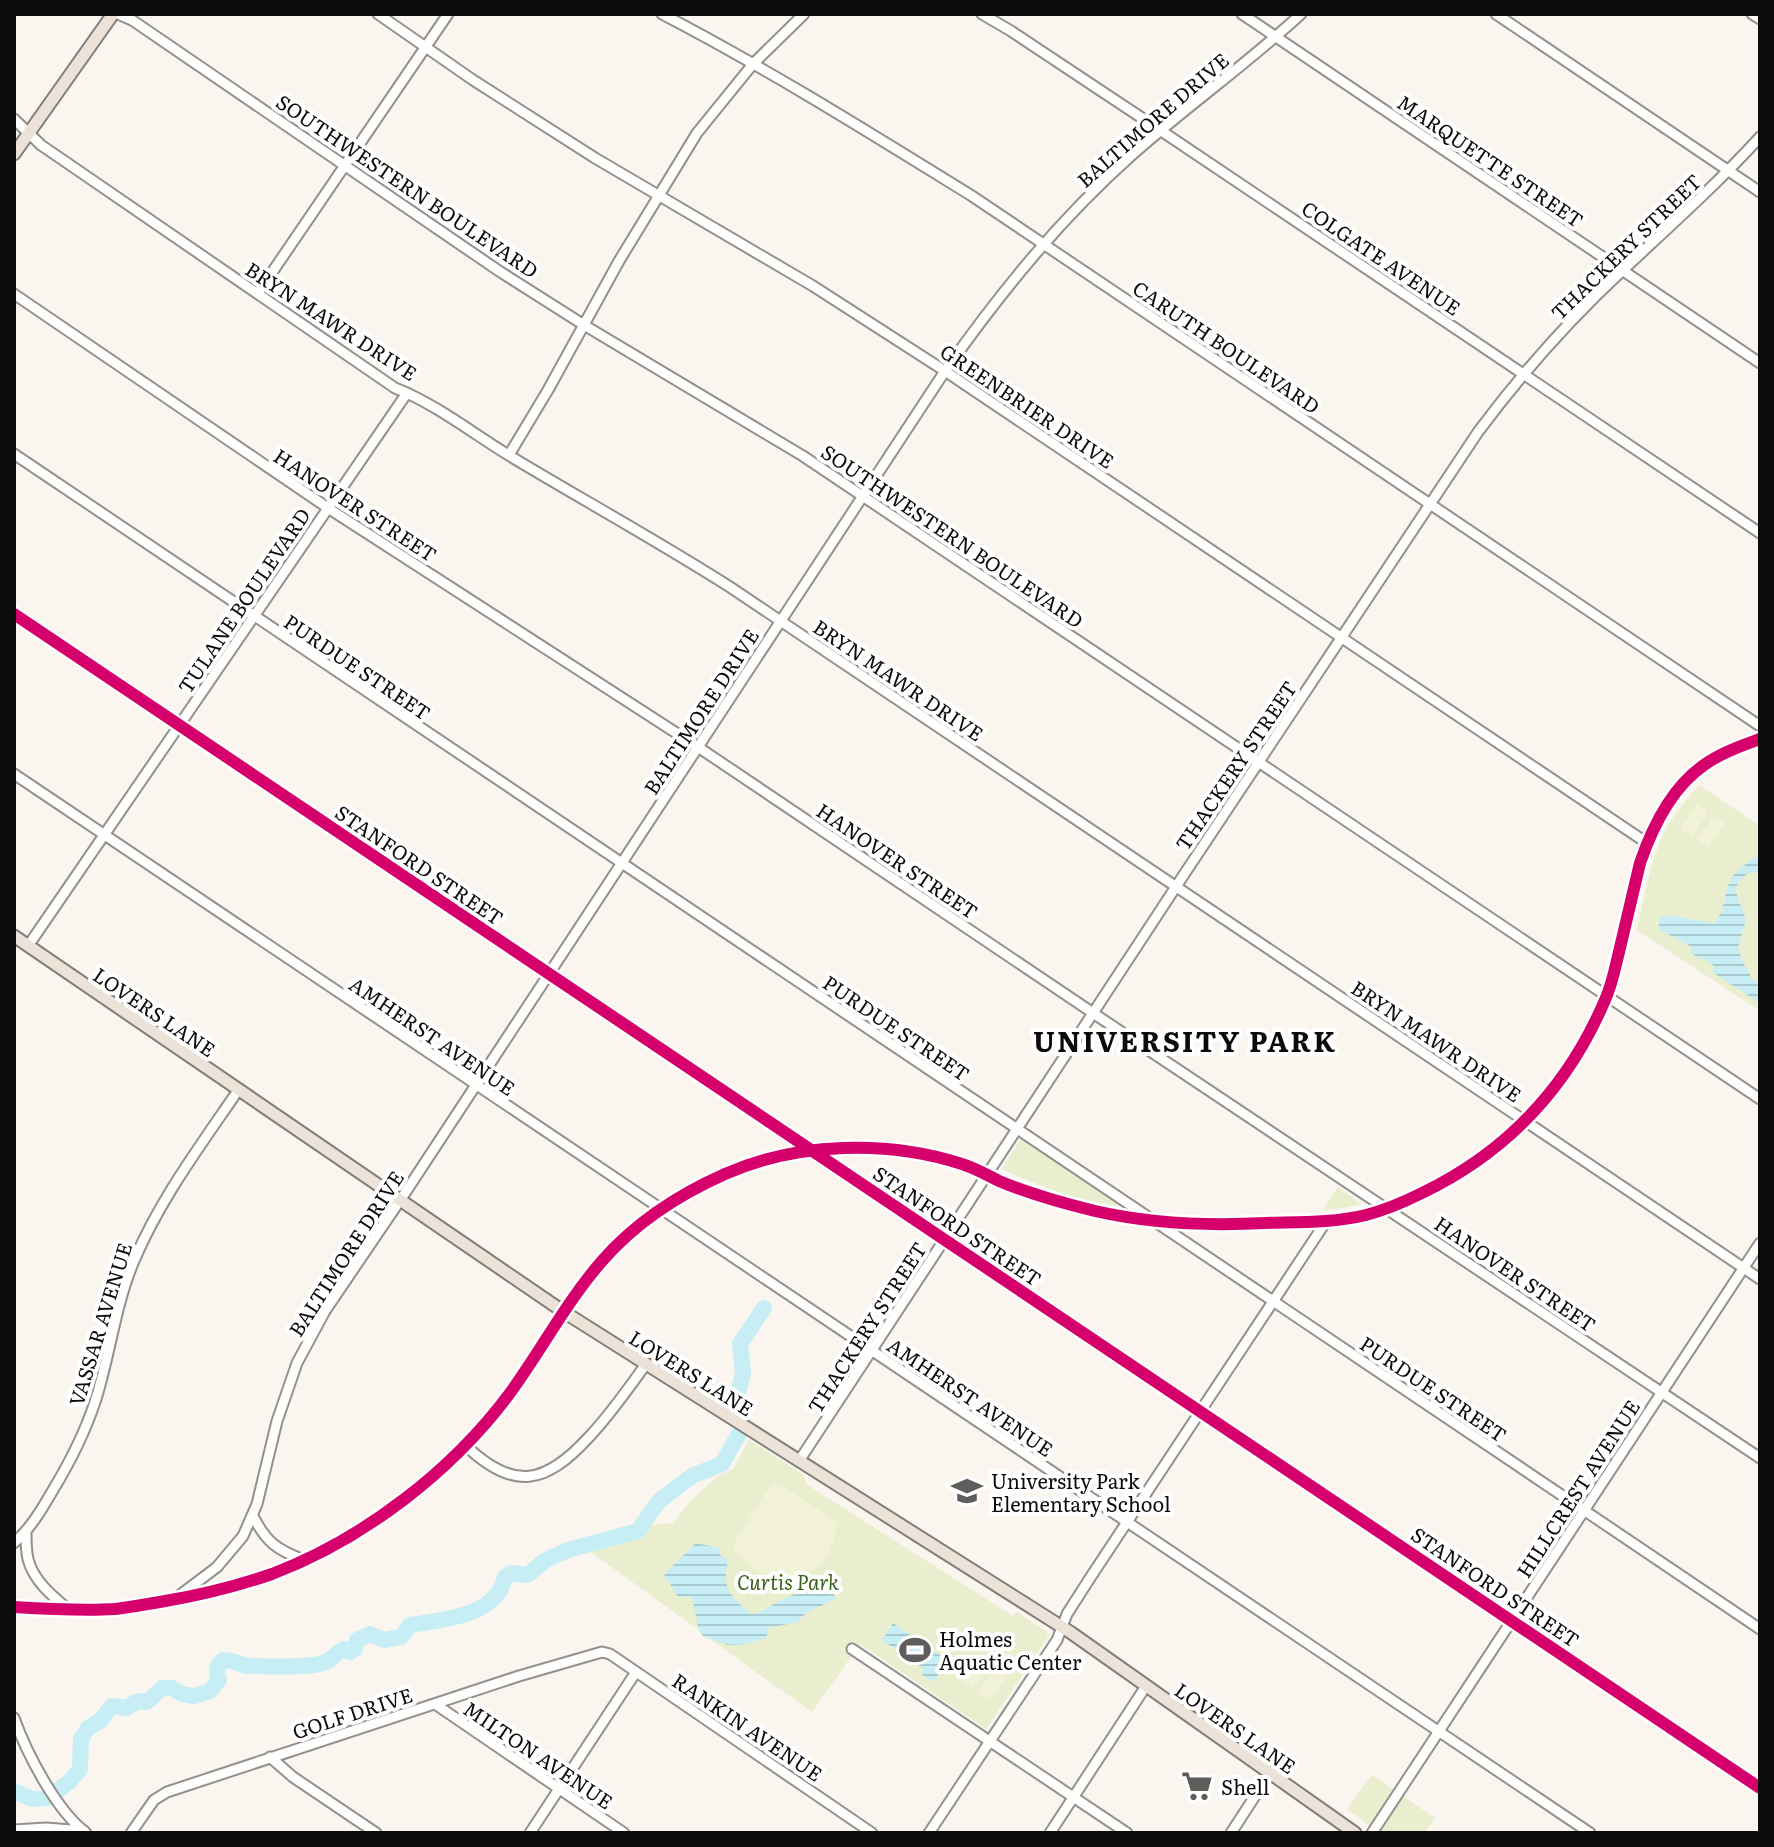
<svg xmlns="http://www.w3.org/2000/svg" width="1774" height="1847" font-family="Literata,serif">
<defs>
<pattern id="water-rules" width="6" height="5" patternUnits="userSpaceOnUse" patternTransform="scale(2)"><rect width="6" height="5" fill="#c6eef4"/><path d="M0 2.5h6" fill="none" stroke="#a9cbd0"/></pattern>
</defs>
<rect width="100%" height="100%" fill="#faf5ef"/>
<g fill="#e9eecf">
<path d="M1699,785L1760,826V1011L1637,930C1644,899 1649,866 1662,837C1671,818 1685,801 1699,785Z"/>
<path d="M1022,1137L1123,1206C1081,1203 1040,1186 1002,1169Z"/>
<polygon points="1338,1187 1361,1204 1343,1208 1323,1210"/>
<polygon points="749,1440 804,1475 806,1484 1013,1616 1017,1612 1050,1634 986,1729 860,1644 812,1712 710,1639 703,1636 699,1630 578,1543 630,1527 673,1523 692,1499 709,1484 720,1475 733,1469"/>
<polygon points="1372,1775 1435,1818 1425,1833 1379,1833 1347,1809"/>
</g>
<g fill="#f2f2d8">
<polygon points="1697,804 1708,812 1692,837 1680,829"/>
<polygon points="1714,815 1725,823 1708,848 1697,840"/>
<path d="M779,1483L837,1523C832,1556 816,1582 780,1577C776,1577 770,1577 767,1575C753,1570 742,1558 732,1547L770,1486Z"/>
<polygon points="978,1656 990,1663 972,1689 961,1681"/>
<polygon points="995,1668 1007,1676 990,1701 978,1693"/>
</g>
<g fill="url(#water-rules)">
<path d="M1755,857H1760V872C1746,871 1741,877 1735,889L1746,920L1738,948L1743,963L1750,973V978L1755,982L1760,983V1003L1712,972L1714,966C1707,959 1699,959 1691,953L1692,947L1662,931L1659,927V921L1663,916H1671L1714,923L1724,908L1722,906L1726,902L1725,896C1727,892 1728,887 1729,883C1734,871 1746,864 1755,857Z"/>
<path d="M696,1543L719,1548L720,1555L727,1559C728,1567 725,1573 726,1581C728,1596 741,1606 752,1614L758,1613C777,1603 814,1578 834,1594L835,1599L806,1613L797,1622L769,1628L766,1638L745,1644L727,1645L703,1636L699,1631L692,1597H678L664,1574Z"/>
<polygon points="893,1623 948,1661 933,1682 921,1674 924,1669 882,1640"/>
</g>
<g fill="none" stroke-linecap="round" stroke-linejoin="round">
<g stroke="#c6eef4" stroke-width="16">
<polyline points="735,1408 743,1372 740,1344 764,1308"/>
<path d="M14,1791L32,1799L47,1798L69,1782L80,1769L81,1739L88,1728L100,1721L112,1706L126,1708L138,1701L147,1702L162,1688H172L182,1694L194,1696L210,1691L219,1680C216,1671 216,1666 223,1660C237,1660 236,1664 248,1666C266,1666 314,1669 328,1661C334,1657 337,1652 344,1649L350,1652L355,1649L357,1640L370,1634L384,1640L401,1637L410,1625C442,1620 497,1616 505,1577L512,1573L527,1575L546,1560L568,1550L638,1531L659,1501L692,1476L722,1464L739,1434"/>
</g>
<defs>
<g id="minor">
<polyline points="118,14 132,20 499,271 584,325 803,456 1760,1099"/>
<polyline points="378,14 473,80 595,158 813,286 945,371 1647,843"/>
<path d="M662,14C768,69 870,133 972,196L1760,726"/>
<polyline points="982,14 1011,31 1160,130 1760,533"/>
<polyline points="1242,14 1760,363"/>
<polyline points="1496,14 1760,192"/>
<polyline points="1752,14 1760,19"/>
<path d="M14,119L41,145L395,388C436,404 472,433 510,456C583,500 658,541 730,587L1760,1279"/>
<polyline points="258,293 448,14"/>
<polyline points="14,294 328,508 698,747 1093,1013 1760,1458"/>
<path d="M14,454C594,849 1179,1236 1760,1629"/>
<polyline points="509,455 548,390 619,261 697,133 753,64 804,14"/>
<polyline points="14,614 1760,1788"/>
<polyline points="14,774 1590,1833"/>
<polyline points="28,946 407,393"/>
<path d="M465,1445C514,1492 546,1484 589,1437C610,1415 628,1389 646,1364"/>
<path d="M799,1461L1181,879L1478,432C1522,373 1571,318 1624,269C1671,225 1717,184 1760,137"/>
<path d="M253,1516C266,1542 277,1550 304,1560"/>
<path d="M26,1533C26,1541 26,1551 28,1559C33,1580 52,1596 68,1609"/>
<path d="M14,1543C31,1528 42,1509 53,1490C70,1462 85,1432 95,1402C110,1356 115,1305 134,1261C160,1199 201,1145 239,1089"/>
<path d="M180,1595L217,1567L243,1536L257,1504L277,1421L297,1363L325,1311L405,1193L945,371C1001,292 1059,220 1132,155C1187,106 1247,64 1301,14"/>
<path d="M14,1607C47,1609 81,1611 115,1609C131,1607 148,1604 165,1601C201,1595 237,1586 272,1574C364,1539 452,1471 510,1393C542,1349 567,1301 602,1261C635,1223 680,1194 725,1174C797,1142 888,1140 962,1164C975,1168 987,1175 999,1181C1030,1194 1062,1203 1095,1211C1152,1224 1208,1226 1265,1223C1299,1222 1333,1223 1366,1215C1385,1210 1404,1202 1422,1193C1507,1152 1568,1087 1605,1000C1612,985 1615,968 1619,952C1626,922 1633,893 1640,863C1652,828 1672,787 1704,765C1721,753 1741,746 1760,739"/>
<polyline points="852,1649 1127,1833"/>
<polyline points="435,1704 624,1833"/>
<path d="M14,1718C27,1754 56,1810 86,1833"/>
<polyline points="270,1757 293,1777 376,1833"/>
<polyline points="14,1830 46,1828 84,1831"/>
<polyline points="131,1833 154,1800 167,1792 519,1676 602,1652 610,1654 872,1833"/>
<polyline points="530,1833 636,1672"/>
<polyline points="929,1833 1057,1640 1067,1614 1090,1578 1327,1220"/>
<polyline points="1050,1833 1146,1686"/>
<polyline points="1231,1833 1270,1773"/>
<polyline points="1372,1833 1760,1243"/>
</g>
<g id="major">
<polyline points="14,154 113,14"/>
<polyline points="14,936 564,1312 1070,1632 1355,1833"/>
</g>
</defs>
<use href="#minor" stroke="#93908e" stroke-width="13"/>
<use href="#major" stroke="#807e7b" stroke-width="15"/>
<use href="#minor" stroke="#fefefd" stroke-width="9"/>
<use href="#major" stroke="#ece2d7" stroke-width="11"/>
<defs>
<g id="cycleway">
<polyline points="14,614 1760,1788"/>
<path d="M14,1607C47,1609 81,1611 115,1609C131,1607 148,1604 165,1601C201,1595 237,1586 272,1574C364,1539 452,1471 510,1393C542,1349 567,1301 602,1261C635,1223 680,1194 725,1174C797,1142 888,1140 962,1164C975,1168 987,1175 999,1181C1030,1194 1062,1203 1095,1211C1152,1224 1208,1226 1265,1223C1299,1222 1333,1223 1366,1215C1385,1210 1404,1202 1422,1193C1507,1152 1568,1087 1605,1000C1612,985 1615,968 1619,952C1626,922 1633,893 1640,863C1652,828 1672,787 1704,765C1721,753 1741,746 1760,739"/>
</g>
</defs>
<use href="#cycleway" stroke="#fff" stroke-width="17"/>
<use href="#cycleway" stroke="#d6006c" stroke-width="12"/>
</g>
<defs>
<symbol id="school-bare" viewBox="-9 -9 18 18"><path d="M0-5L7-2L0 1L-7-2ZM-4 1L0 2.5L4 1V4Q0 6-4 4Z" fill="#5f5d5b" stroke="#fff" stroke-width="2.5" paint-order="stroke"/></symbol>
<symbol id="stadium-bare" viewBox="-9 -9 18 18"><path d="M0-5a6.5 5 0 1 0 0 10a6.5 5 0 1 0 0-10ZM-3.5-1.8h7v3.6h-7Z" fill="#5f5d5b" stroke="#fff" stroke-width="2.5" paint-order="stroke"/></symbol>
<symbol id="supermarket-bare" viewBox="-9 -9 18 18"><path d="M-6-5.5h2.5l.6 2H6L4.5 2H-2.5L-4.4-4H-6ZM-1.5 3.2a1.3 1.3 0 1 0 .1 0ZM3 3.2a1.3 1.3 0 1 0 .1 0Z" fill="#5f5d5b" stroke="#fff" stroke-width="2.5" paint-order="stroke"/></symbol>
</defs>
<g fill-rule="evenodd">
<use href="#school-bare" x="945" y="1469" width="44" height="44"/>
<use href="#stadium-bare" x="893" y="1628" width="44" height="44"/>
<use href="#supermarket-bare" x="1175" y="1764" width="44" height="44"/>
</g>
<g text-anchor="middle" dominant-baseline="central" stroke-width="8" stroke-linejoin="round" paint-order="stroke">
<g font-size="20" fill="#0b0b0b" stroke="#fff">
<text transform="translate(1152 119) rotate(-41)">BALTIMORE DRIVE</text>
<text transform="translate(1491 160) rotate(34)">MARQUETTE STREET</text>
<text transform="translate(408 185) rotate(34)">SOUTHWESTERN BOULEVARD</text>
<text transform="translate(1625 246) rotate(-44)">THACKERY STREET</text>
<text transform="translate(1382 257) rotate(34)">COLGATE AVENUE</text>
<text transform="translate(332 320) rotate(33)">BRYN MAWR DRIVE</text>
<text transform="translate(1227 346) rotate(34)">CARUTH BOULEVARD</text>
<text transform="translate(1028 405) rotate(34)">GREENBRIER DRIVE</text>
<text transform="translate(356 504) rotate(33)">HANOVER STREET</text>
<text transform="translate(953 535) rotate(34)">SOUTHWESTERN BOULEVARD</text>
<text transform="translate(243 600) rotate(-56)">TULANE BOULEVARD</text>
<text transform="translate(358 666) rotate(34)">PURDUE STREET</text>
<text transform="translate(899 679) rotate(34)">BRYN MAWR DRIVE</text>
<text transform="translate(700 711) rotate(-57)">BALTIMORE DRIVE</text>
<text transform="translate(1235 765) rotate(-56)">THACKERY STREET</text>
<text transform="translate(898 860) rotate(34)">HANOVER STREET</text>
<text transform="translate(420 864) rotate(34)">STANFORD STREET</text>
<text transform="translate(155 1011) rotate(34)">LOVERS LANE</text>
<text transform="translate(897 1027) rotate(34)">PURDUE STREET</text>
<text transform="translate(433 1035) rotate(34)">AMHERST AVENUE</text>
<text transform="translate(1437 1040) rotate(34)">BRYN MAWR DRIVE</text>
<text transform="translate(958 1225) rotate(34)">STANFORD STREET</text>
<text transform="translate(345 1253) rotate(-57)">BALTIMORE DRIVE</text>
<text transform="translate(1516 1273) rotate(34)">HANOVER STREET</text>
<text transform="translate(99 1324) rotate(-73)">VASSAR AVENUE</text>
<text transform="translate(866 1327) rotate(-57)">THACKERY STREET</text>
<text transform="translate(692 1372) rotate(32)">LOVERS LANE</text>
<text transform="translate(1434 1388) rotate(34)">PURDUE STREET</text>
<text transform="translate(971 1396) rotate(34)">AMHERST AVENUE</text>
<text transform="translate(1577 1488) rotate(-57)">HILLCREST AVENUE</text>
<text transform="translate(1496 1586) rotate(34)">STANFORD STREET</text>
<text transform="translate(352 1712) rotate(-18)">GOLF DRIVE</text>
<text transform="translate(748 1726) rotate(34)">RANKIN AVENUE</text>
<text transform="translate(1236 1727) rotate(35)">LOVERS LANE</text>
<text transform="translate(539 1754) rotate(34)">MILTON AVENUE</text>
</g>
<g font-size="20" fill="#0b0b0b" stroke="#fff" text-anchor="start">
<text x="991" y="1480">University Park<tspan x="991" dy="23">Elementary School</tspan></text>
<text x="939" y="1638">Holmes<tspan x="939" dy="23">Aquatic Center</tspan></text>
<text x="1221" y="1786">Shell</text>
</g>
<g font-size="20" font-style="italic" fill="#3b621c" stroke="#fff">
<text x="788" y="1581">Curtis Park</text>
</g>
<g font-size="28" font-weight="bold" letter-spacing="2" fill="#0b0b0b" stroke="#fff">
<text x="1185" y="1040">UNIVERSITY PARK</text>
</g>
</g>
<rect width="1774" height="1847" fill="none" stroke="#0b0b0b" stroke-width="32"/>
</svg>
